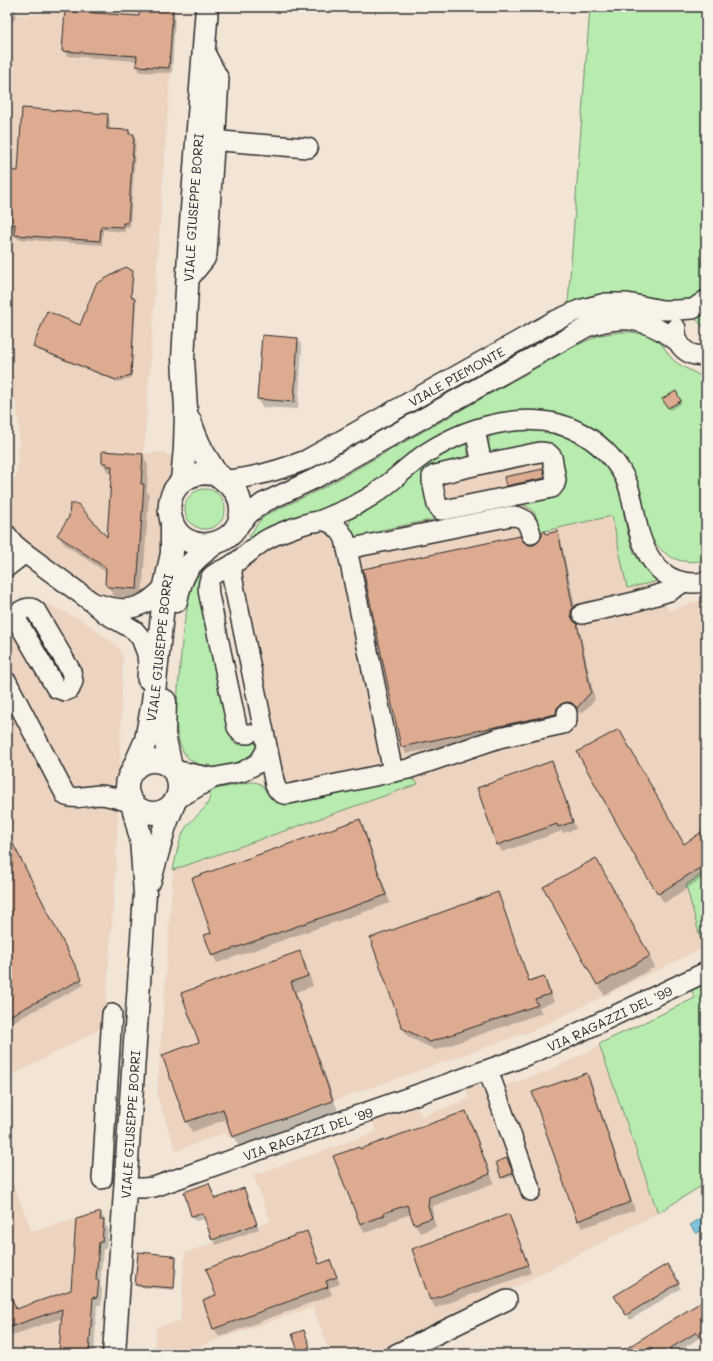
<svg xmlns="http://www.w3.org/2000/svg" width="713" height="1361" font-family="Mali,sans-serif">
<rect width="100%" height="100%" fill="#f2e5d6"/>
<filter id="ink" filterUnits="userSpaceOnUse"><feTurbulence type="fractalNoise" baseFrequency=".025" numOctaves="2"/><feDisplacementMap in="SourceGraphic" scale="8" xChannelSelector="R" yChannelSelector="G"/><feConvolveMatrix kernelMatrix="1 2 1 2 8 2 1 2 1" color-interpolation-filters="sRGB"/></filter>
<g filter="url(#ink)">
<g fill="#ecd4c1">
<polygon points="63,7 175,7 144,453 166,452 166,455 178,455 160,581 143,598 107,600 93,592 72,573 40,551 21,536 14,526 9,517 9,508 11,508 13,479 17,475 19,435 17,408 7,372 7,15 49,14"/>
<polygon points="496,432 620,488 620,495 632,548 636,558 644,568 659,581 669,611 706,598 706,871 686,885 703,948 532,1031 227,1138 225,1133 176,1151 157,1096 173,870 418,784 412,778 287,805 278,803 269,797 265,789 256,741 222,579 263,549 464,444"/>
<polygon points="31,600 38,600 81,619 115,644 119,649 122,655 123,661 116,870 104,1027 7,1078 7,602"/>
<polygon points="599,1046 658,1213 506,1292 418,1335 375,1354 330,1354 313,1307 178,1354 154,1354 156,1327 180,1321 185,1253 270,1221 253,1175 376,1132 373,1122 379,1120 417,1106 421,1116 469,1099 466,1089 477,1085 483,1088 484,1092 506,1085 548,1071"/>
<polygon points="7,1169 32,1231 101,1212 100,1220 104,1220 102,1242 99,1242 96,1280 99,1280 97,1298 86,1301 85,1314 92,1314 89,1354 7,1354"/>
</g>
<g fill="#b7ecae" stroke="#718c6c">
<polygon points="590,7 706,7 706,330 694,317 661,301 638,295 591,296 568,304"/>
<path d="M621,332C636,332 654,333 663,346C668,353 671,359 677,363C687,370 697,372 706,381V560C680,565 667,559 651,538L619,455L519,413L216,566V670L231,738L233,742L239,745L256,741C257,744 258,748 256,751C251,763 223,765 211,768V765C180,768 176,736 176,713L183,630L191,589L197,577L203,570L210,564L231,554L239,548L249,537L258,523L266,515L321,489L575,346L600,335Z"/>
<path d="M517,428L554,431L586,446L608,466L620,488V495L628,534L634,553L644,568L659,581L627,588L612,516L540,532C537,518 536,508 520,504L546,499L558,491L557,453L491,455C489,447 486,439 493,433Z"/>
<path d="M464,444L468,448V458L434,467L441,518L381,530V534C371,536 354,543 349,529C348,525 350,521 352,517L432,459Z"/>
<circle cx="205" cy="509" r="20"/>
<path d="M412,778L413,780H415L418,784L173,870C176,857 178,843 184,831C192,815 212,810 210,790L251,782C271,781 261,803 287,805Z"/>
<polygon points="706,871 706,953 703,948 686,885"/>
<polygon points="706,981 706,1183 658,1213 599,1044 695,998 691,989"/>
</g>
<polygon fill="#7cc4dc" stroke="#5c8795" points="706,1215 706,1227 696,1234 690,1225"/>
<g fill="#0003">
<polygon points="7,7 15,7 16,16 7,31"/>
<polygon points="172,10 175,15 172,73 140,72 137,66 137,61 67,56 63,50 140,17"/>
<polygon points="107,115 110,120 110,130 129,131 131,135 133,135 136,140 130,228 125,227 125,232 103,230 102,245 18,239 15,235 15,229 8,228 7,227 7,171 19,172"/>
<polygon points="132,272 133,274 131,298 136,302 131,378 118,382 35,349 34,347 80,326"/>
<polygon points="263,336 298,339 302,347 298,409 262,407 258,399"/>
<polygon points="675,393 681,404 670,410 664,399"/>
<polygon points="143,455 148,465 147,491 149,495 142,599 115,597 106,584 107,573 64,544 58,535 108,539 112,473 108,473 103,463"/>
<polygon points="544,472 545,480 509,488 507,486"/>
<polygon points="545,532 546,535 557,533 561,540 577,615 575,619 575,623 580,632 595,700 581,714 577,710 571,709 560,721 406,754 402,746 523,543 528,546 534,546 540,542"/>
<polygon points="551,763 555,769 576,829 563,833 562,831 502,852 498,845 478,788"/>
<polygon points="359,821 364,828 390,903 217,963 213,955 212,934"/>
<polygon points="706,831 706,876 664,903 649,878 683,845"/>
<polygon points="7,833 84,985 7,1025"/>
<polygon points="602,869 655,967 604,995 545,887"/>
<polygon points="498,894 502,901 500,901 530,986 544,977 548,985 554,1002 539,1007 542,1013 436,1050 408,1037 403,1028"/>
<polygon points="299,952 305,962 313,986 296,992 338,1111 239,1146 233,1136 227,1119 192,1132 187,1122 200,1042"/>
<polygon points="586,1075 591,1082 635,1210 582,1228 578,1221"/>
<polygon points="466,1112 471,1121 494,1183 433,1206 433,1216 436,1227 420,1233 415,1224 411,1214 388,1222 389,1224 365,1233 360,1224 360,1150"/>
<polygon points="508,1161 513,1176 504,1179 502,1177"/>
<polygon points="209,1184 216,1200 246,1194 259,1229 216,1245 206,1219 195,1221 192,1216 185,1192"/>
<polygon points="101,1213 105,1220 105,1224 108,1229 106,1249 103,1249 100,1285 102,1289 101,1305 97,1305 94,1354 60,1354 62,1318 7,1337 7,1283 17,1310 72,1291"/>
<polygon points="509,1215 513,1223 531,1273 435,1308 431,1300 413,1249"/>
<polygon points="307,1232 311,1240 320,1265 330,1261 334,1268 340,1284 329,1288 332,1295 219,1337 214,1329 204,1301 217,1296"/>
<polygon points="172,1257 175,1258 177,1260 174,1290 138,1287 136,1285"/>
<polygon points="667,1265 681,1288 630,1320 616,1296"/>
<polygon points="706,1275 706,1283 703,1277"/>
<polygon points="706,1300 706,1345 701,1337 679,1351 681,1354 656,1354 655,1352 652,1354 617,1354 633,1344 633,1345"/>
<polygon points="304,1333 310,1349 300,1353 293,1334"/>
<polygon points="7,1346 10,1354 7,1354"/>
<polygon points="201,1348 205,1354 182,1354"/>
<polygon points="466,1348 469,1354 455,1354"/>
<polygon points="528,1349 531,1354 520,1354"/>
</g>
<g fill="#ddab90" stroke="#2b2b2b">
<polygon points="140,7 173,9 169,68 136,66 137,56 62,51 65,11 139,16"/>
<polygon points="22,108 108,114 107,129 129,130 129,134 134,134 128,223 123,223 123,227 101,226 100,241 14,235 15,224 7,224 7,170 18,171"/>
<polygon points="126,267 133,271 131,296 135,299 131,375 116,380 33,347 47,311 80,325 96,284"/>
<polygon points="262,335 298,338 294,402 257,399"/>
<polygon points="676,391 681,401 668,408 662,399"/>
<polygon points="102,451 143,454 141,484 144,484 137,589 108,587 105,584 106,568 57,535 69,517 70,504 78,504 107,537 112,466 107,466 107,463 102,463"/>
<polygon points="543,469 545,478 506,486 504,477"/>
<polygon points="545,531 546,534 558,531 573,608 571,611 571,616 574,621 577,623 591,692 577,708 572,703 567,702 561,704 557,708 556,714 401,747 363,569 520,536 524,542 529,545 534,545 539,541 542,536 542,532"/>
<polygon points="619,729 684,844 706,829 706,864 658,894 642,869 577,752"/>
<polygon points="552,761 573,822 558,827 557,824 497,845 477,788"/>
<polygon points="360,819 386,895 212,956 204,935 211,933 192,878"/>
<polygon points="7,832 82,979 7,1017"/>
<polygon points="596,858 650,956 597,985 543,887"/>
<polygon points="498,892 529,981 544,976 550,994 535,999 538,1005 430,1042 402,1028 370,938"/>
<polygon points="300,951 308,976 291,982 333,1101 232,1137 223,1109 186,1122 162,1055 199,1042 181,993"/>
<polygon points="587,1073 631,1202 577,1221 532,1092"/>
<polygon points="466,1111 490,1174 429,1197 428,1206 432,1218 414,1224 407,1205 384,1213 385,1215 360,1224 333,1156 359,1147 360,1149"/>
<polygon points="507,1158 513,1173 501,1178 496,1162"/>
<polygon points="209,1183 215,1199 244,1188 257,1224 212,1240 203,1214 191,1216 184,1192"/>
<polygon points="101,1212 100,1220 104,1220 102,1242 99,1242 96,1280 99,1280 97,1298 93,1297 89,1354 59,1354 62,1309 7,1328 7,1289 8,1289 16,1309 71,1290 76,1219"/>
<polygon points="509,1214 528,1265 430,1300 412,1249"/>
<polygon points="307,1231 319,1264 330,1260 337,1277 326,1281 328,1287 213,1329 203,1300 216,1295 206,1269"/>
<polygon points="138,1252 171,1255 171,1256 176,1257 174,1288 135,1285"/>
<polygon points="667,1264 679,1283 626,1315 614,1296"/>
<polygon points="706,1299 706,1346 697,1332 661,1354 655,1354 651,1347 639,1354 617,1354"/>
<polygon points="304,1330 310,1347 298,1351 292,1334"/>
</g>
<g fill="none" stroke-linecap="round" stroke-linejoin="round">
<defs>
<g id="minor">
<polyline points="204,51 219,79 216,131 217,136 222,141"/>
<polyline points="188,280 205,259 207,254 214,148 216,144 222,141 308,148"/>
<path d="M676,328C675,346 688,358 706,355"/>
<polyline points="475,430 482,464"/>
<polygon points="540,452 548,453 552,457 556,480 555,484 552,488 444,510 441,510 437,505 432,481 432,477 435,475 482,464"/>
<path id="s1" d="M226,480C254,478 280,470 306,460L552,322L579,310L606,303H627L662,310H677L693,309L706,300"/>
<path d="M316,522C336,514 355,507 373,495C393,482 408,465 428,452C472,424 534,407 583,434C602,445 620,464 628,485C633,500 635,517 639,532C649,566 669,588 706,582"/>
<path d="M234,530L250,513L263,503L314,479L587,327C624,314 645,318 677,341"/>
<polyline points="7,535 14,544 25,553 92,602 106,614 134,630 141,638 147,654 148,665 147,679"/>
<path d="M347,549L511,516C524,516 528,522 531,534"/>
<path d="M233,564L232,574L233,581L275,785C278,792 281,795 289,794L408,769L499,738L563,724L567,720V713"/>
<polyline points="7,567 25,553"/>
<path d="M99,604C127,614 146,608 165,586"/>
<polyline points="582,614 630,603 670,591 682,583"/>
<path d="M7,621C15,616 27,602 36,611L71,671L73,681L70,689L65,691L56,688L19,624L15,620H9"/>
<path d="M7,682L66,796C77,800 90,795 101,795C112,796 122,800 132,803"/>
<path d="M248,734L241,733L237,727L211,604C209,596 206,585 211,577C217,570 228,569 235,563C245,556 254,548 264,541C275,534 313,519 325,521C334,523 342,532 345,539L393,772"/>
<polyline points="174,770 213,778 242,772 258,763 263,756 267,748"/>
<polyline points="177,799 213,778"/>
<polyline points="488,1070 531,1191"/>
<polyline points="102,1179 112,1014"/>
<path id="s2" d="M125,1188H143L154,1187L515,1060L563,1040L706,972"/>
<polyline points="396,1354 507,1300"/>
</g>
<g id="major">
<path d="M190,421C195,436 200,449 209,462C212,467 215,473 220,477C231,486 240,492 241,508C243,549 181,559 171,519C163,488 190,466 220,476"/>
<path id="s3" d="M182,481L185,447L186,409L183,359L190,236L207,7"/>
<path d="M176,601C182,571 189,562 214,544"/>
<polyline points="165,701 164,734 171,767"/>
<circle cx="153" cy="787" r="26"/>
<path id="s4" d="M133,769L146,740L153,702L165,586L172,553V523"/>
<polyline points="150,880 165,826 174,803"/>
<path id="s5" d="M114,1354L145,894L141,839L132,803"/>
</g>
</defs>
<use href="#minor" stroke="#2b2b2b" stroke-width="22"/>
<use href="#major" stroke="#2b2b2b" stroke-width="25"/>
<use href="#minor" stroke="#f7f3e8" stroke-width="19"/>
<use href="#major" stroke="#f7f3e8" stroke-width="22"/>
</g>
</g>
<g text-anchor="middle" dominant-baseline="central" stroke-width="3" stroke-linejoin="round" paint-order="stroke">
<g font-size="13" fill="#2b2b2b" stroke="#f7f3e8">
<text stroke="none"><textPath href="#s3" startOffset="274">VIALE GIUSEPPE BORRI</textPath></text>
<text stroke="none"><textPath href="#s1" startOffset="255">VIALE PIEMONTE</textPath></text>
<text stroke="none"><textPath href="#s4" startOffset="125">VIALE GIUSEPPE BORRI</textPath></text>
<text stroke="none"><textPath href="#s2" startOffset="515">VIA RAGAZZI DEL '99</textPath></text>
<text stroke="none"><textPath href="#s5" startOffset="230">VIALE GIUSEPPE BORRI</textPath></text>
<text stroke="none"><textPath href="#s2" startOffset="192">VIA RAGAZZI DEL '99</textPath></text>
</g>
</g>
<rect width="713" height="1361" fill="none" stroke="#f7f3e8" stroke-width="24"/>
<rect x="12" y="12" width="689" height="1337" fill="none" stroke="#2b2b2b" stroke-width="1.5" filter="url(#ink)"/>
</svg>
